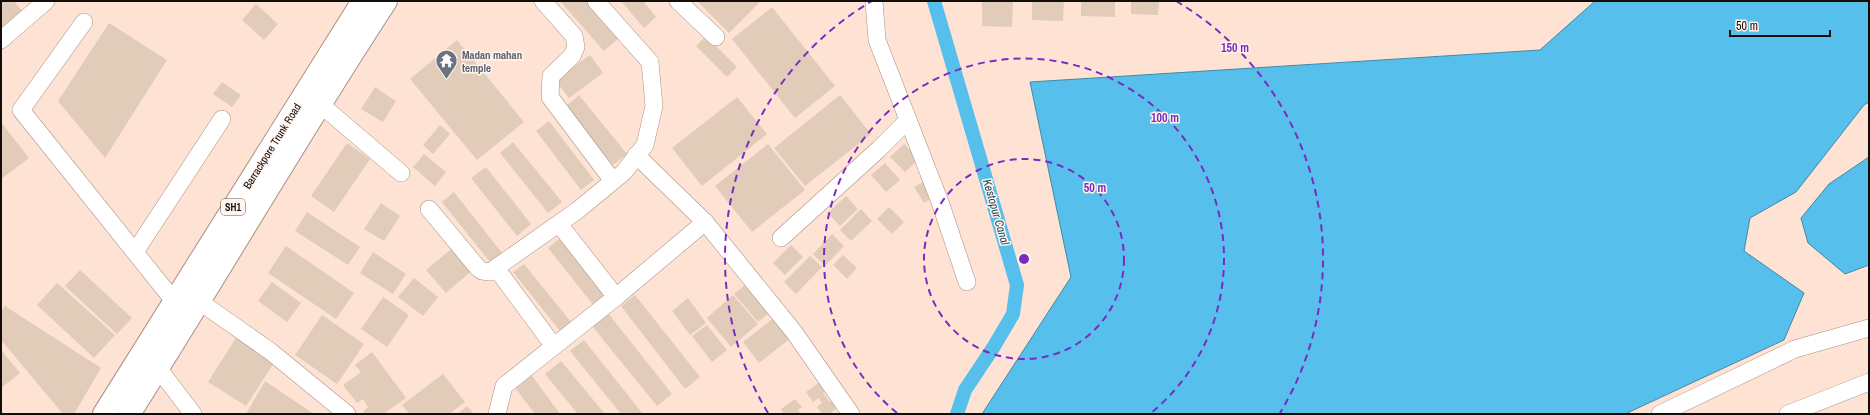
<svg xmlns="http://www.w3.org/2000/svg" width="1870" height="415" font-family="'Archivo Narrow',sans-serif">
<rect width="100%" height="100%" fill="#fee3d5"/>
<g fill="#56bfeb" stroke="#4289a7">
<polygon points="1595,1 1869,1 1869,102 1864,105 1796,192 1750,218 1744,251 1804,293 1784,340 1625,414 982,414 1071,277 1030,82 1540,50"/>
<polygon points="1869,157 1869,265 1845,274 1808,243 1801,218 1829,184"/>
</g>
<g fill="none" stroke-linecap="round" stroke-linejoin="round">
<polyline stroke="#56bfeb" stroke-width="14" points="934,1 1017,285 1013,314 993,348 965,390 957,414"/>
</g>
<g fill="#e1ccb9">
<polygon points="1,1 14,1 22,11 1,30"/>
<polygon points="560,1 587,1 619,38 604,51"/>
<polygon points="621,1 643,1 656,17 644,28"/>
<polygon points="697,1 761,1 729,33"/>
<polygon points="982,1 1013,1 1012,27 982,26"/>
<polygon points="1032,1 1064,1 1063,21 1032,20"/>
<polygon points="1081,1 1115,1 1115,17 1081,16"/>
<polygon points="1131,1 1159,2 1158,15 1131,14"/>
<polygon points="256,4 278,24 264,40 242,20"/>
<polygon points="772,7 835,86 795,118 732,39"/>
<polygon points="109,23 167,60 105,158 58,101"/>
<polygon points="706,36 737,67 727,77 696,46"/>
<polygon points="457,40 524,122 477,160 410,79"/>
<polygon points="590,55 603,73 569,98 555,80"/>
<polygon points="222,82 241,95 232,107 213,94"/>
<polygon points="375,87 396,101 383,122 361,109"/>
<polygon points="579,95 627,154 613,165 565,107"/>
<polygon points="840,95 871,134 805,186 774,148"/>
<polygon points="737,97 767,134 702,186 672,148"/>
<polygon points="549,121 594,180 581,190 536,131"/>
<polygon points="1,122 29,158 1,179"/>
<polygon points="440,125 450,134 433,154 423,145"/>
<polygon points="513,142 562,202 548,213 500,153"/>
<polygon points="347,143 370,159 334,212 311,196"/>
<polygon points="768,144 805,190 752,232 715,186"/>
<polygon points="904,144 919,159 905,172 890,157"/>
<polygon points="424,154 446,172 435,186 413,167"/>
<polygon points="885,163 900,180 886,192 871,175"/>
<polygon points="486,167 531,224 517,236 471,178"/>
<polygon points="927,180 937,195 924,203 914,187"/>
<polygon points="454,192 502,253 490,262 442,202"/>
<polygon points="846,196 858,209 840,226 828,213"/>
<polygon points="381,203 400,216 384,241 364,229"/>
<polygon points="889,207 904,222 892,234 877,219"/>
<polygon points="861,209 872,221 851,241 840,230"/>
<polygon points="307,212 360,247 348,265 295,231"/>
<polygon points="832,234 844,246 825,266 813,254"/>
<polygon points="560,238 607,297 595,307 548,248"/>
<polygon points="456,245 475,268 446,293 426,270"/>
<polygon points="791,245 803,257 785,275 773,263"/>
<polygon points="286,246 354,293 336,319 268,273"/>
<polygon points="373,252 406,274 393,294 360,273"/>
<polygon points="843,255 857,268 847,279 833,265"/>
<polygon points="810,256 822,267 796,294 784,282"/>
<polygon points="524,264 571,322 560,331 513,272"/>
<polygon points="80,270 132,318 117,334 65,286"/>
<polygon points="414,278 438,297 423,316 398,297"/>
<polygon points="272,282 301,303 287,322 258,301"/>
<polygon points="57,283 115,335 94,358 37,305"/>
<polygon points="746,284 770,312 758,322 734,294"/>
<polygon points="635,295 700,377 685,389 621,306"/>
<polygon points="733,295 758,324 731,347 707,318"/>
<polygon points="383,297 409,315 387,347 361,329"/>
<polygon points="688,298 706,323 690,335 672,311"/>
<polygon points="5,306 101,368 74,414 63,414 1,340 1,312"/>
<polygon points="608,313 672,394 657,406 592,326"/>
<polygon points="322,315 364,344 337,384 295,355"/>
<polygon points="776,316 792,337 759,363 743,342"/>
<polygon points="707,325 727,350 712,362 692,336"/>
<polygon points="236,338 274,363 246,406 208,382"/>
<polygon points="584,340 643,414 621,414 570,351"/>
<polygon points="1,350 20,373 1,388"/>
<polygon points="372,352 406,398 383,414 365,414 363,412 368,407 363,399 357,403 343,385 361,372 355,365"/>
<polygon points="561,361 605,414 578,414 545,374"/>
<polygon points="530,373 560,414 535,414 513,385"/>
<polygon points="443,374 465,402 449,414 409,414 402,405"/>
<polygon points="265,381 314,414 246,414"/>
<polygon points="821,381 827,390 823,393 830,402 834,399 840,406 829,414 822,414 817,407 822,403 819,398 813,402 806,392"/>
<polygon points="795,399 802,407 798,410 801,414 784,414 781,409"/>
<polygon points="467,406 474,414 457,414"/>
</g>
<g fill="none" stroke-linecap="round" stroke-linejoin="round">
<defs>
<g id="minor">
<polyline points="543,1 574,36 576,47 572,56 551,76 550,97 613,181"/>
<polyline points="678,1 716,37"/>
<polyline points="874,1 877,40 940,202 967,282"/>
<polyline points="84,22 21,110 174,301"/>
<polyline points="1,40 46,1"/>
<polyline points="320,104 401,173"/>
<polyline points="636,155 705,222 794,332 851,414"/>
<polyline points="429,209 478,268 482,271 490,272 578,210 624,172 645,145 654,106 650,62 596,1"/>
<polyline points="559,224 616,297"/>
<polyline points="781,238 879,149 908,120"/>
<polyline points="135,252 222,119"/>
<polyline points="496,268 553,345"/>
<polyline points="200,302 270,351 347,414"/>
<polyline points="158,368 193,414"/>
<polyline points="497,414 504,386 616,297 705,222"/>
<polyline points="1660,414 1795,349 1869,328"/>
<polyline points="1788,414 1869,382"/>
</g>
<g id="major">
<polyline points="104,414 363,1"/>
<path d="M129,414C216,277 297,137 386,1"/>
</g>
</defs>
<use href="#minor" stroke="#a89083" stroke-width="18"/>
<use href="#major" stroke="#a89083" stroke-width="24"/>
<use href="#minor" stroke="#fff" stroke-width="17"/>
<use href="#major" stroke="#fff" stroke-width="22"/>
</g>
<g fill="none" stroke="#7b2cbf" stroke-width="2" stroke-dasharray="7 5">
<circle cx="1024" cy="259" r="100"/>
<path d="M897 413A200 200 0 1 1 1151 413"/>
<path d="M768 413A299 299 0 0 1 872 1M1176 1A299 299 0 0 1 1280 413"/>
</g>
<defs>
<symbol id="temple-pin" viewBox="-11 -11 22 30"><path d="M0 17L-7.5 6A9.5 9.5 0 1 1 7.5 6Z" fill="#6b7280" stroke="#fff4ee"/><path d="M0-6L5-2H3V0L6.5 2.5H4V6H1.5V3h-3V6H-4V2.5H-6.5L-3 0V-2H-5Z" fill="#fff"/></symbol>
</defs>
<g fill-rule="evenodd">
<use href="#temple-pin" x="434" y="48" width="25" height="34"/>
</g>
<g text-anchor="middle" dominant-baseline="central" stroke-width="3" stroke-linejoin="round" paint-order="stroke">
<rect fill="#fff4ee" stroke="#5a524c" stroke-width="1" x="221" y="199" width="24" height="16" rx="3"/>
<g font-size="10" font-weight="bold" fill="#140c07">
<text x="233" y="207">SH1</text>
</g>
<g font-size="11" font-weight="bold" fill="#5b616d" stroke="#fff4ee" text-anchor="start">
<text x="462" y="55">Madan mahan<tspan x="462" dy="13">temple</tspan></text>
</g>
<g font-size="11" fill="#140c07" stroke="#fff4ee">
<text transform="translate(272 146) rotate(-58)">Barrackpore Trunk Road</text>
</g>
<g font-size="12" font-style="italic" fill="#1d495c" stroke="#fff4ee">
<text transform="translate(996 212) rotate(74)">Kestopur Canal</text>
</g>
</g>
<circle cx="1024" cy="259" r="6" fill="#7b2cbf" stroke="#fff4ee" stroke-width="2"/>
<g font-size="12" text-anchor="middle" font-weight="bold" fill="#7b2cbf" stroke="#fff4ee" stroke-width="3" stroke-linejoin="round" paint-order="stroke">
<text x="1235" y="52">150 m</text>
<text x="1165" y="122">100 m</text>
<text x="1095" y="192">50 m</text>
</g>
<rect width="1870" height="415" fill="none" stroke="#140c07" stroke-width="4"/>
<path d="M1730 30v6h100v-6" fill="none" stroke="#140c07" stroke-width="2"/>
<text x="1736" y="30" font-size="12" fill="#140c07" stroke="#fff4ee" stroke-width="3" paint-order="stroke">50 m</text>
</svg>
